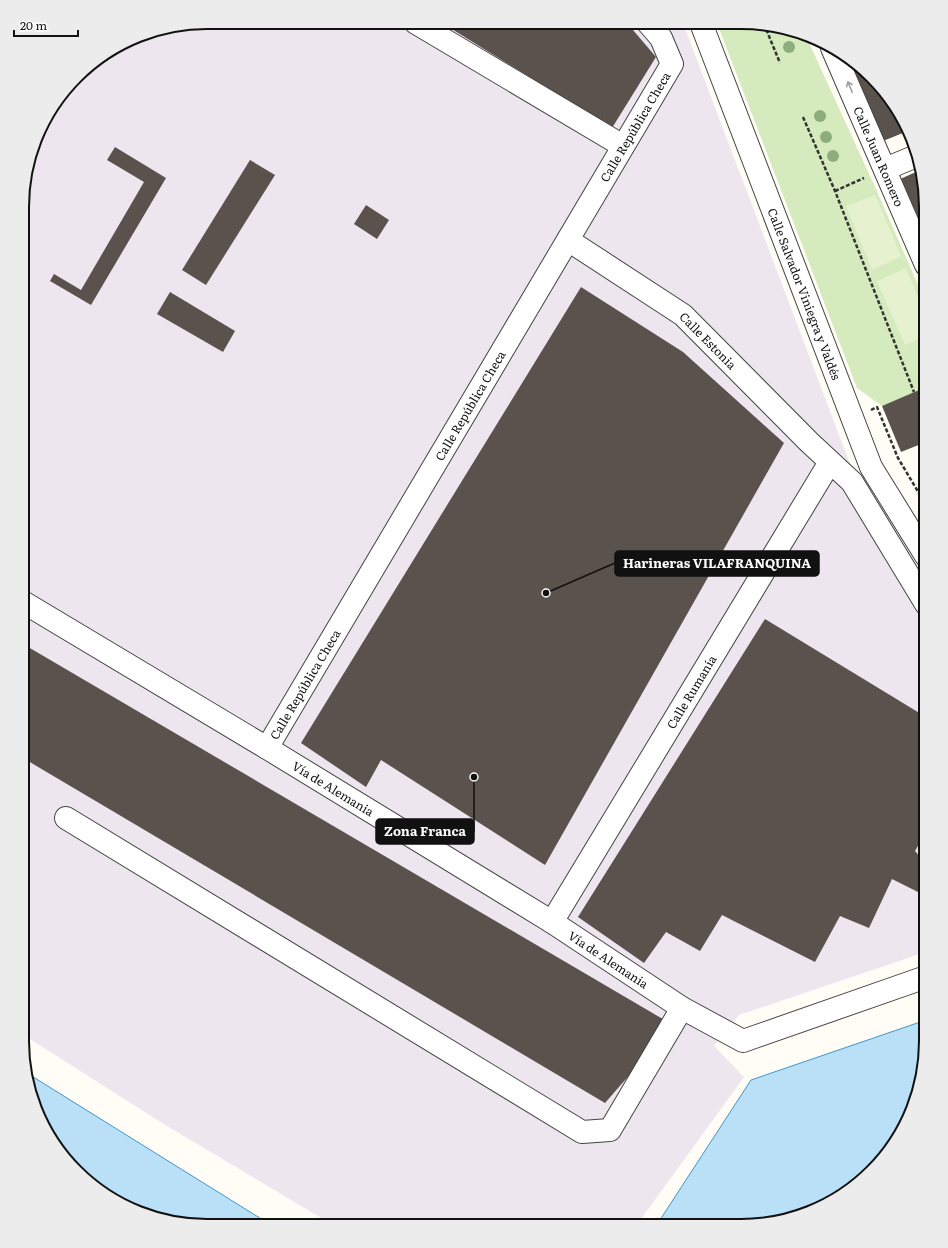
<svg xmlns="http://www.w3.org/2000/svg" width="948" height="1248" font-family="Literata,serif">
<rect width="100%" height="100%" fill="#fffdf5"/>
<polygon fill="#eee6ef" points="207,22 683,23 852,469 926,602 926,952 739,1015 714,1046 744,1077 636,1226 333,1225 162,1123 22,1034 24,183 47,115 85,68 147,32"/>
<polygon fill="#d5ebbd" points="717,23 765,24 805,34 876,189 926,303 926,387 882,406 857,388"/>
<g fill="#e6f2cf">
<polygon points="875,195 901,256 872,270 846,206"/>
<polygon points="906,268 926,316 926,335 905,345 877,281"/>
</g>
<g fill="#b9e0f7" stroke="#3f96cf">
<polygon points="926,1020 926,1053 916,1101 895,1144 863,1180 823,1207 741,1226 656,1226 751,1080"/>
<polygon points="30,1075 271,1225 183,1224 104,1195 68,1163 41,1123"/>
</g>
<g fill="#5a524d">
<polygon points="442,23 627,23 656,57 612,128"/>
<polygon points="848,57 853,60 907,125 908,131 883,141"/>
<polygon points="115,147 166,178 91,305 50,281 54,274 81,290 144,182 107,160"/>
<polygon points="250,160 275,175 206,285 182,270"/>
<polygon points="918,171 926,207 926,244 898,180"/>
<polygon points="366,205 389,220 377,239 354,224"/>
<polygon points="581,287 683,352 784,443 545,865 381,760 366,787 301,743"/>
<polygon points="170,292 235,331 223,352 157,314"/>
<polygon points="926,387 926,442 901,452 882,406"/>
<polygon points="765,619 926,717 926,832 915,851 926,864 926,896 892,879 869,928 840,916 815,962 722,915 700,951 666,932 644,963 578,917"/>
<polygon points="23,644 673,1025 605,1103 23,758"/>
</g>
<g fill="none" stroke-linecap="round" stroke-linejoin="round">
<defs>
<g id="minor">
<polyline points="416,23 623,146"/>
<path id="s1" d="M701,23L871,467L926,556"/>
<path id="s2" d="M832,48L926,265"/>
<polyline points="885,169 914,157"/>
<path id="s3" d="M568,240L683,315L809,442L852,482L926,604"/>
<path id="s4" d="M23,602L267,748L552,922L682,1008L743,1041L926,977"/>
<path id="s5" d="M267,748L672,64L661,38L648,23"/>
<polyline points="66,818 582,1132 610,1130 682,1008"/>
<path id="s6" d="M552,922L830,462"/>
</g>
</defs>
<use href="#minor" stroke="#444" stroke-width="24"/>
<g stroke="#333" stroke-width="2.5" stroke-dasharray="4 2" stroke-linecap="butt">
<polyline points="764,24 780,63"/>
<polyline points="803,117 835,191 914,392"/>
<polyline points="835,191 864,178"/>
<polyline points="871,410 877,407 898,458 926,505"/>
</g>
<use href="#minor" stroke="#fff" stroke-width="22"/>
</g>
<g fill="#8dad7f">
<circle cx="789" cy="47" r="6"/>
<circle cx="820" cy="116" r="6"/>
<circle cx="826" cy="137" r="6"/>
<circle cx="833" cy="156" r="6"/>
</g>
<defs><path id="oneway-shaft" d="M-6 0H5M1.5-3L5.5 0L1.5 3" fill="none" stroke-width="1.6" stroke-linecap="round" stroke-linejoin="round"/></defs>
<use stroke="#a0a0a0" href="#oneway-shaft" transform="translate(850 87) rotate(-113)"/>
<g text-anchor="middle" dominant-baseline="central" stroke-width="4" stroke-linejoin="round" paint-order="stroke">
<g font-size="12" fill="#111" stroke="#fff">
<text stroke="none"><textPath href="#s5" startOffset="722">Calle República Checa</textPath></text>
<text stroke="none"><textPath href="#s2" startOffset="118">Calle Juan Romero</textPath></text>
<text stroke="none"><textPath href="#s1" startOffset="290">Calle Salvador Viniegra y Valdés</textPath></text>
<text stroke="none"><textPath href="#s3" startOffset="173">Calle Estonia</textPath></text>
<text stroke="none"><textPath href="#s5" startOffset="398">Calle República Checa</textPath></text>
<text stroke="none"><textPath href="#s5" startOffset="74">Calle República Checa</textPath></text>
<text stroke="none"><textPath href="#s6" startOffset="269">Calle Rumanía</textPath></text>
<text stroke="none"><textPath href="#s4" startOffset="362">Vía de Alemania</textPath></text>
<text stroke="none"><textPath href="#s4" startOffset="686">Vía de Alemania</textPath></text>
</g>
</g>
<path d="M0 0H948V1248H0ZM207 29H741A178 178 0 0 1 919 207V1041A178 178 0 0 1 741 1219H207A178 178 0 0 1 29 1041V207A178 178 0 0 1 207 29Z" fill="#ececec" fill-rule="evenodd"/>
<path fill="none" stroke="#111" stroke-width="2" d="M207 29H741A178 178 0 0 1 919 207V1041A178 178 0 0 1 741 1219H207A178 178 0 0 1 29 1041V207A178 178 0 0 1 207 29Z"/>
<path fill="none" stroke="#111" stroke-width="1.5" d="M546 593L615 563M474 777L474 832"/>
<g fill="#111" stroke="#fff" stroke-width="1.5">
<circle cx="546" cy="593" r="4"/>
<circle cx="474" cy="777" r="4"/>
</g>
<g fill="#111" stroke="#111" stroke-width="1.5">
<rect x="615" y="551" width="204" height="25" rx="4"/>
<rect x="376" y="819" width="98" height="25" rx="4"/>
</g>
<g font-size="13" text-anchor="middle" font-weight="bold" fill="#fff">
<text x="717" y="568">Harineras VILAFRANQUINA</text>
<text x="425" y="836">Zona Franca</text>
</g>
<path d="M14 30v6h64v-6" fill="none" stroke="#111111" stroke-width="2"/>
<text x="20" y="30" font-size="12" fill="#111111" stroke="#ffffff" stroke-width="3" paint-order="stroke">20 m</text>
</svg>
